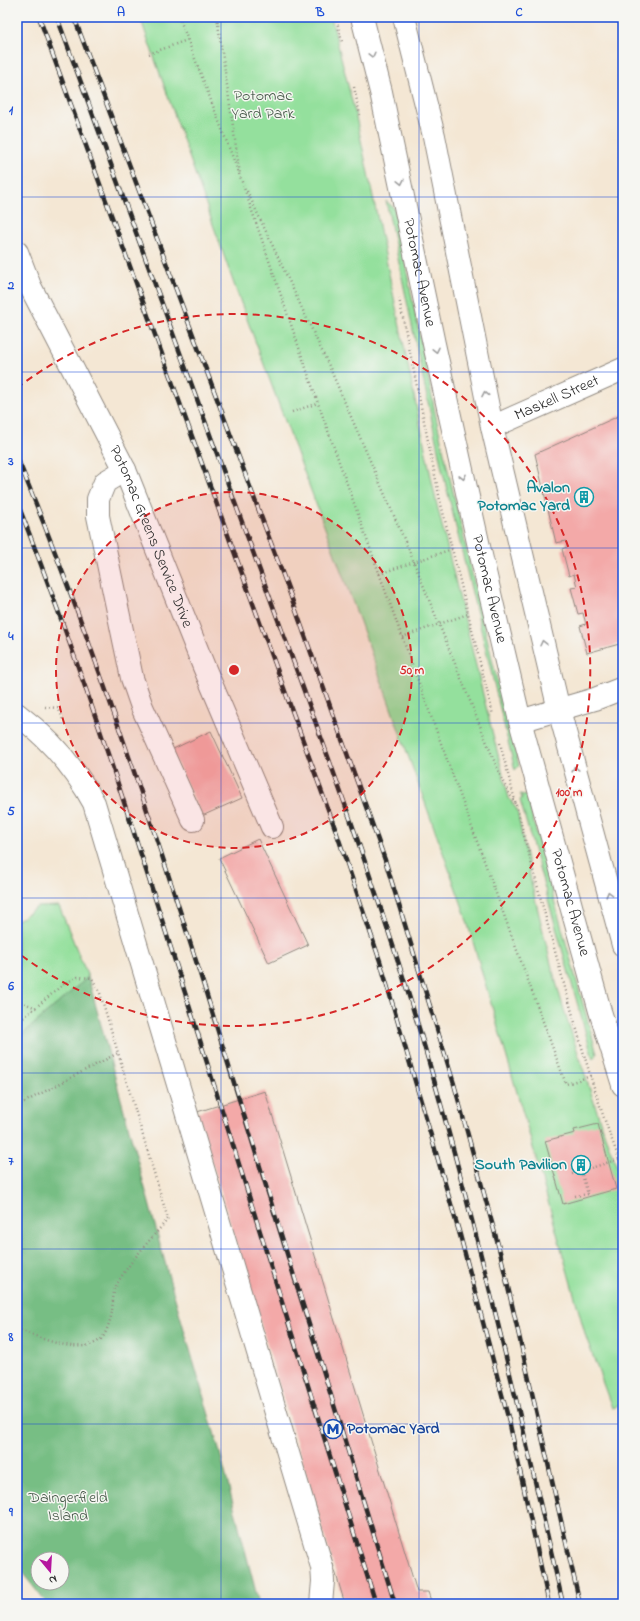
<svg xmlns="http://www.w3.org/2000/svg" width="640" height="1621" font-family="'Indie Flower',sans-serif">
<rect width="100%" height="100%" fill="#f6f6f2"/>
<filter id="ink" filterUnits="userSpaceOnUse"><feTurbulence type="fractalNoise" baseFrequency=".025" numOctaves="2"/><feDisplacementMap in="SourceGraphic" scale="8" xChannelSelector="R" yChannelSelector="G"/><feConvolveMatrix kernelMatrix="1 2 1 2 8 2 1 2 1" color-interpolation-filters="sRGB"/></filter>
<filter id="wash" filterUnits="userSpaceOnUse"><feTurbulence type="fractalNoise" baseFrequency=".012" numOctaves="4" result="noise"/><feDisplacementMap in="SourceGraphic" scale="16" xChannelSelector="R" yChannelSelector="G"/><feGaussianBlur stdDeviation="0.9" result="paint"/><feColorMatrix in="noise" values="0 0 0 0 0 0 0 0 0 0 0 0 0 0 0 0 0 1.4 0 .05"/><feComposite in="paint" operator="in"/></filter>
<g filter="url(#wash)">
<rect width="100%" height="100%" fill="#f4e7d4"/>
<g fill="#94e09d" stroke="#608664">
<polygon points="140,17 331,17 356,117 375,206 436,501 489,719 509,798 517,810 532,886 552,968 564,1010 605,1136 623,1182 623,1405 612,1408 586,1337 528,1130 464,911 359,619 235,287"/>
<polygon points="386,201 394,208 438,427 495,672 519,766 515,770 442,469"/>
<polygon points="520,794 527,796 549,882 597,1054 593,1059 520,800 522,798"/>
<polygon points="59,906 88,977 17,1039 17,921 37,907"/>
</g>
<path fill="#77be84" stroke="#517458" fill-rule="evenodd" d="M88,977L170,1281L220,1453L259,1604H47L17,1566V1039ZM38,1559H62V1583H38Z"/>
<g id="blocks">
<g fill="#f3a9a8">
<polygon points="623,414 623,643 587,653 580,626 586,624 583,613 578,614 571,588 577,587 574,574 569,576 562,549 567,547 566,541 556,543 535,454"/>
<polygon points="211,731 242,798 202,816 171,750"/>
<polygon points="258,839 308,945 269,963 219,858"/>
<polygon points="265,1091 417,1592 428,1592 432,1604 345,1604 197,1112"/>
<polygon points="598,1124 616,1189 563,1204 545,1141 575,1133 574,1130"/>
</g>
</g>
</g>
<g filter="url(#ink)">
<use href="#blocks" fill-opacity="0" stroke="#908980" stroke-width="1"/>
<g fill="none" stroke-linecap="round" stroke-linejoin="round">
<defs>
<g id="minor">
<path id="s1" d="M362,17L381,92L434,344L480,551L520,721L600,1011L623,1085"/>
<polyline points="404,17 434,136 492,427 559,710 623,945"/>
<path id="s2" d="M17,252L30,286L125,470L204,667L272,827"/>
<path id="s3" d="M492,427L623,369"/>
<polyline points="125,470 105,482 98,499 98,516 132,678 142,707 193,820"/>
<path d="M17,714C49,738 75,768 94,803L322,1567L323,1581L321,1604"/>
<polyline points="520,721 595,699 623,688"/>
</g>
</defs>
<use href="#minor" stroke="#908980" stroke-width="24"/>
<g stroke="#908980" stroke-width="2.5" stroke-dasharray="1 3" stroke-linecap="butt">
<polyline points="179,17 241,179 318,403 402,637 566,1084 591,1076"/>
<polyline points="217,17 240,174"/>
<polyline points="336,17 342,42"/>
<polyline points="149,54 187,40"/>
<polyline points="354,87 360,115"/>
<polyline points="247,191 329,366 411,555 502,780 515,804"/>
<polyline points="399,298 440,500 493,715"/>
<polyline points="292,412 318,403"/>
<polyline points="379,574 452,549"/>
<polyline points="402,637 468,614"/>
<polyline points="45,707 58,708 62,716 63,722"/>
<path d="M500,743C522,828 544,913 568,998C584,1055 600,1113 623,1168"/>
<polyline points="17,1000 36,1008"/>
<path d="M17,1023L65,983L78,977L92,978L100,993L168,1219C150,1240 130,1261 117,1284C111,1295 114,1309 110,1320C108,1326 106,1334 101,1339C80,1357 39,1337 17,1329"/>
<polyline points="17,1106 118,1053"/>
<polyline points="572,1174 619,1159"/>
<polyline points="575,1196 588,1194 581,1171"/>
</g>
<use href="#minor" stroke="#fff" stroke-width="22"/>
<defs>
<g id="rail">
<polyline points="39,17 336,831 380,961 460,1235 510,1425 549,1604"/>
<path d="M57,17C123,195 187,374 253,552C312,712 372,872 421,1035C476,1222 520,1413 563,1604"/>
<polyline points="74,17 289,591 385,860 454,1084 500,1252 580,1604"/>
<path d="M17,457C88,629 147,806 203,983C269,1190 331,1397 395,1604"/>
<path d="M17,502C83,670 138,843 192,1015C254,1211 315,1407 376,1604"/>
</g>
</defs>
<use href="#rail" stroke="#2b2b2b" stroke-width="4.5"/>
<use href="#rail" stroke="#f6f6f2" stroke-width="3" stroke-dasharray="9" stroke-linecap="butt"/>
</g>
<defs><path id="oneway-chevron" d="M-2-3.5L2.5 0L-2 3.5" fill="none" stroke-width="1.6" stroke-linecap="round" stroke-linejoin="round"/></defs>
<g stroke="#a0a0a0">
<use href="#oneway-chevron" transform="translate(372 55) rotate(76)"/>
<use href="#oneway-chevron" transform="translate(401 182) rotate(78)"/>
<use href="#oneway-chevron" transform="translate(436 350) rotate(78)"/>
<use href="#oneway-chevron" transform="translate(485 394) rotate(-101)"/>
<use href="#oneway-chevron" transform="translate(463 477) rotate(78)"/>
<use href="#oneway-chevron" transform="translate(543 643) rotate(-103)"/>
<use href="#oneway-chevron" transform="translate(575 769) rotate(-105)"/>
<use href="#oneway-chevron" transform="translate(609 894) rotate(-105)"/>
</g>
</g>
<path fill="none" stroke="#1d4ed8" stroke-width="1" stroke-opacity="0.55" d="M221,17V1604M419,17V1604M17,197H623M17,372H623M17,548H623M17,723H623M17,898H623M17,1073H623M17,1249H623M17,1424H623"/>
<circle cx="234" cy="670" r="178" fill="#d62828" fill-opacity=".12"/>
<g fill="none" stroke="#d62828" stroke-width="2" stroke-dasharray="7 5">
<circle cx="234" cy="670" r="178"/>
<path d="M17 388A356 356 0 1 1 17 952"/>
</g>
<defs>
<symbol id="building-ring" viewBox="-11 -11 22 22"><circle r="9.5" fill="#f6f6f2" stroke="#0f9aa8" stroke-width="1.5"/><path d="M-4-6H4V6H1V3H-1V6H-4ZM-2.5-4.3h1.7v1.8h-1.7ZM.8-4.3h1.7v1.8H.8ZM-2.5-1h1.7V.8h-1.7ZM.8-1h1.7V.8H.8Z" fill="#0f9aa8"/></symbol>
<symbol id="metro-ring" viewBox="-11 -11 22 22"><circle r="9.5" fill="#f6f6f2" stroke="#1a4fb4" stroke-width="1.5"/><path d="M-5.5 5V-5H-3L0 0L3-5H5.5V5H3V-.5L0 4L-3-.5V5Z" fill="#1a4fb4"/></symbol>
</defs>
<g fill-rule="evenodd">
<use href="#building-ring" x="573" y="486" width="22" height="22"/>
<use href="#building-ring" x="570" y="1154" width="22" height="22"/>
<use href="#metro-ring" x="322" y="1418" width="22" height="22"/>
</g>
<g text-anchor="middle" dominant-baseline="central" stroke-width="3" stroke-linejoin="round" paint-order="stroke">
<g font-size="16" fill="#455848" stroke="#f6f6f2">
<text x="263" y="96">Potomac<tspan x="263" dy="18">Yard Park</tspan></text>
<text x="68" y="1498">Daingerfield<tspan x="68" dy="18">Island</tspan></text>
</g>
<g font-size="16" fill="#2b2b2b" stroke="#f6f6f2">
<text stroke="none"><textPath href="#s1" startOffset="262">Potomac Avenue</textPath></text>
<text stroke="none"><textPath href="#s3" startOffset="71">Maskell Street</textPath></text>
<text stroke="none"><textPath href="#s2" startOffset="315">Potomac Greens Service Drive</textPath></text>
<text stroke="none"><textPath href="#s1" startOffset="586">Potomac Avenue</textPath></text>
<text stroke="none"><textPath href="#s1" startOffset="910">Potomac Avenue</textPath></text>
</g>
<g font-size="16" font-weight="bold" fill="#0d838f" stroke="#f6f6f2" text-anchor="end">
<text x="570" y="488">Avalon<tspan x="570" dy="18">Potomac Yard</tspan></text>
<text x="567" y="1165">South Pavilion</text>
</g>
<g font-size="16" font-weight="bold" fill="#164399" stroke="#f6f6f2" text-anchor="start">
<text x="347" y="1429">Potomac Yard</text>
</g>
</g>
<circle cx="234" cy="670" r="6" fill="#d62828" stroke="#f6f6f2" stroke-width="2"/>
<g font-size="12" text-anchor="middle" font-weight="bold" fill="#d62828" stroke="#f6f6f2" stroke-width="3" stroke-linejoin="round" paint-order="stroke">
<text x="412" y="674">50 m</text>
<text x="569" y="796">100 m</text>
</g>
<rect width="640" height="1621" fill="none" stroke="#f6f6f2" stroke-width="44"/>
<g transform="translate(50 1571) rotate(162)"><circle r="19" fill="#f6f6f2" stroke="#a5a5a2"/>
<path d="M0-3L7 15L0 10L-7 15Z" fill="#b5179e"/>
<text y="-6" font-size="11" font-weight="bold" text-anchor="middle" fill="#2b2b2b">N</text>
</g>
<rect x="22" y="22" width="596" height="1577" fill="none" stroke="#1d4ed8" stroke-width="1.5"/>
<g font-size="13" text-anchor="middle" font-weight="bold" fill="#1d4ed8">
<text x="121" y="16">A</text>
<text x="320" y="16">B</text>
<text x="519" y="16">C</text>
<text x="11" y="114">1</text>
<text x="11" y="289">2</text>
<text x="11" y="465">3</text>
<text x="11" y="640">4</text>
<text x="11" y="815">5</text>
<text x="11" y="990">6</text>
<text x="11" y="1165">7</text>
<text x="11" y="1341">8</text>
<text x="11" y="1516">9</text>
</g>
</svg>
